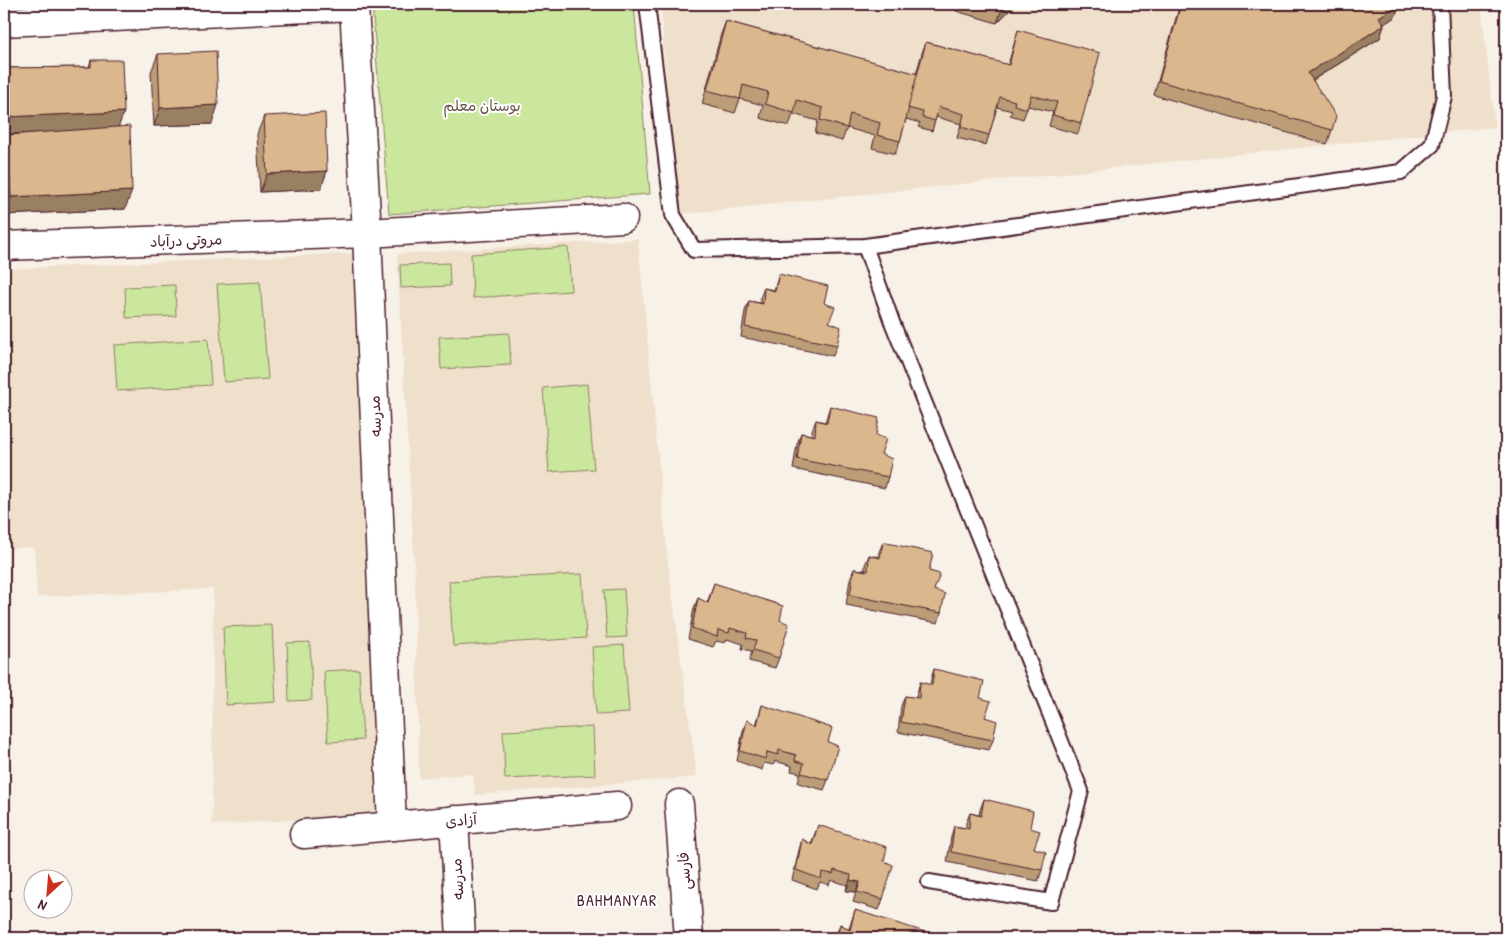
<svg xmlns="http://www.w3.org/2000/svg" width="1510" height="942" font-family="'Patrick Hand','Playpen Sans Arabic',sans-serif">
<rect width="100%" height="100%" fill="#f8f1e8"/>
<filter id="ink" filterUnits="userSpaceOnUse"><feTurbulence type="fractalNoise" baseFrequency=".02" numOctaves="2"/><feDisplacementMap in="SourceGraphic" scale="10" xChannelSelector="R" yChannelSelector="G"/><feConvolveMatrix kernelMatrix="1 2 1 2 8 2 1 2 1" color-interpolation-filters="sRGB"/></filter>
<g filter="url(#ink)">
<g fill="#efe0cc">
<polygon points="661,4 1481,4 1495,127 673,215"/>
<polygon points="638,239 668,563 697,777 475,795 473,774 419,778 415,577 397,254"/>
<polygon points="362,253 380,815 212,825 213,589 37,597 34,547 4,549 4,269"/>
</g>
<g fill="#cbe69d" stroke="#8a8264">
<polygon points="372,4 634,4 650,194 389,214"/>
<polygon points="568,247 571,291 473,298 471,254"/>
<polygon points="449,263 450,286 401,288 400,265"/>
<polygon points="260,282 268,379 224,382 217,284"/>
<polygon points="175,285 176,316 126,318 125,287"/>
<polygon points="509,333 511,365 441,369 439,337"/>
<polygon points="208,339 211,385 117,391 114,345"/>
<polygon points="587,384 594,469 549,472 543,388"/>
<polygon points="582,574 586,638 453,646 449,581"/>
<polygon points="624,589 627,637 607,638 604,590"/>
<polygon points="272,625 276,702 226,705 223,627"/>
<polygon points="310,642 312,700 289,701 287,643"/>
<polygon points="624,645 629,713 596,715 592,647"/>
<polygon points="359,669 363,740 328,742 324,671"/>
<polygon points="593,727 595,775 505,779 503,731"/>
</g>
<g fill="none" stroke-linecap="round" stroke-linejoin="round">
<defs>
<g id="lane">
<polyline points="647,4 673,215 694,250 865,246 1401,172 1432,145 1444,96 1440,4"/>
<polyline points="865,246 892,322 1081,791 1051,902 929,882"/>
</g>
<g id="street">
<polyline points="354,6 367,233 392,826"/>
<polyline points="4,246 367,233 623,218"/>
<polyline points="679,804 689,938"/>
<polyline points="454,820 461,938"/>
<polyline points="304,834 617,806"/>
</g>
<polyline id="secondary" points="4,22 354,6 354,4"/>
</defs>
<use href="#lane" stroke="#4a1f2b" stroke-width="18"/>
<use href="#street" stroke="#4a1f2b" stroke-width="31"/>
<use href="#secondary" stroke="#4a1f2b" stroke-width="31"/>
<use href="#lane" stroke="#fff" stroke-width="14"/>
<use href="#street" stroke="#fff" stroke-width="28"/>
<use href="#secondary" stroke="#fff" stroke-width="28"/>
</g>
<g fill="#bb9d78" stroke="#4a1f2b">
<polygon points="954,4 1016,4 997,23 956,11"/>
<polygon points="1180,4 1234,4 1241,6 1395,17 1384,24 1380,38 1313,80 1332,130 1327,144 1154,95"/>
<polygon points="726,21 916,74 922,53 926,42 1008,65 1018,30 1081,123 1078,134 1049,126 1053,112 1028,106 1023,119 1010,115 1012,111 997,107 989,135 986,145 957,138 961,124 936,117 932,131 918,127 920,123 906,119 900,141 895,154 872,148 875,136 847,128 842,141 815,133 818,121 793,114 789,126 760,118 763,105 740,99 735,113 702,104 721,34"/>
<polygon points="158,54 212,124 154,126 151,72"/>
<polygon points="91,60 119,127 125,209 4,215 4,145 7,135 17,134 4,134 4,68 89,67"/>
<polygon points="264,116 321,189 260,192 257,134"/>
<polygon points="779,274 824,303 829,322 837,345 833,356 741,337 745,311 749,301 760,303 760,298 764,288 774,290"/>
<polygon points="830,406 876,435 881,454 888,477 885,488 793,469 797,444 801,433 812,435 812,430 816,420 825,422"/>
<polygon points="883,542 929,571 934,590 941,613 938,623 846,605 850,579 854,569 865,570 865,565 869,555 878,557 879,552"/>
<polygon points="714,583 780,620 779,658 775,668 749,661 752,651 742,649 743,644 727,639 725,643 716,641 713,647 688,639 694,608 698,598 707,603"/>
<polygon points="934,669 980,698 985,717 993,740 989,750 898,732 901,706 905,696 916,698 917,693 920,682 930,685 931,679"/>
<polygon points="762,705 828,742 828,780 824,790 798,783 800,773 791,771 792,766 775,761 774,765 764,763 762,770 737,761 743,731 747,720 756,725"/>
<polygon points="984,799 1030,828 1034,848 1042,870 1038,881 947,862 951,837 954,826 966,828 966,823 970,813 979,815 980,810"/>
<polygon points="818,825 884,861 883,899 879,910 853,902 856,892 846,891 847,885 831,880 829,885 820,882 817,889 792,880 799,850 802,839 811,844"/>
<polygon points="855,910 923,938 835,938 840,924 849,929"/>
</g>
<g fill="#998062" stroke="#4a1f2b">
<polygon points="1007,4 1016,4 997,23 1002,9"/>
<polygon points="1400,4 1395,17 1374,30 1379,17"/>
<polygon points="1384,25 1380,38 1303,86 1308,73"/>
<polygon points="218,105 212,124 154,126 160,108"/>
<polygon points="124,112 117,131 4,134 4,117"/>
<polygon points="327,171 321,189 260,192 267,174"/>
<polygon points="132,191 125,209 4,215 11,197"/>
<polygon points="850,880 860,882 856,892 846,891"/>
</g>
<g fill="#dab78c" stroke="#4a1f2b">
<polygon points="982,4 1007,4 1002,9"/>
<polygon points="1181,4 1234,4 1241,6 1244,4 1400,4 1379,17 1384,25 1308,73 1336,116 1332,130 1159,81"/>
<polygon points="726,21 918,74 900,141 877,135 880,123 850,114 847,128 820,120 823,108 797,100 794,113 765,104 768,92 743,85 740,99 707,90"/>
<polygon points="1018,30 1100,53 1081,123 1053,115 1057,102 1031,95 1027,109 1014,105 1015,101 1000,97 989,135 961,127 964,114 939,107 935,121 922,117 923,112 908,108 926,42 1009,65"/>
<polygon points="216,51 218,105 160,108 158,54"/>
<polygon points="91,60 122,60 124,112 4,117 4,68 91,67"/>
<polygon points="325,113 327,171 267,174 264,116"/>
<polygon points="130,126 132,191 11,197 7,135"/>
<polygon points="779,274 828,286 824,303 835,307 829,322 841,327 837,345 745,327 749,301 763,304 764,288 775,291"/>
<polygon points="830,406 879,418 876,435 886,439 881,454 892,459 888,477 797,459 801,433 815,436 816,420 827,423"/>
<polygon points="883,542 933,553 929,571 940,574 934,590 945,594 941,613 850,595 854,569 868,571 869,555 880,558"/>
<polygon points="714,583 783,606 780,620 789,624 779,658 753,650 756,640 746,638 747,633 730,628 729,633 718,630 717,637 692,628 698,598 708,603"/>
<polygon points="934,669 984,681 980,698 991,701 985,717 997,721 993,740 901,722 905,696 919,698 920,682 932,685"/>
<polygon points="762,705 832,728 828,742 838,746 828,780 801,773 804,763 795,761 796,755 779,750 778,755 767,752 766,759 740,751 747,720 757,725"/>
<polygon points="984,799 1033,811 1030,828 1040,831 1034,848 1046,852 1042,870 951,852 954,826 969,829 970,813 981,816"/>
<polygon points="818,825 887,847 884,861 893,865 883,899 857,892 860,882 850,880 851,875 834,870 833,874 822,872 821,879 796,870 802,839 812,845"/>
<polygon points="855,910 925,932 923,938 837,938 840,924 850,930"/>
</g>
</g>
<g text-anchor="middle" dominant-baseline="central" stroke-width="4" stroke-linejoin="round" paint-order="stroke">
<g font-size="15" fill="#6a5148" stroke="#fff">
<text x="482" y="105">بوستان معلم</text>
</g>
<g font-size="15" fill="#4a1f2b" stroke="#fff">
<text transform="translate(186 240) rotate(-2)">مروتی درآباد</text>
<text transform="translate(375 416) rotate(-92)">مدرسه</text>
<text transform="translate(461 820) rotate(-5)">آزادی</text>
<text transform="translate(684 871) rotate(-94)">فارسی</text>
<text transform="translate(457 879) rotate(-93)">مدرسه</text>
</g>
<g font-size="16" letter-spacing="1" fill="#4a1f2b" stroke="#fff">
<text x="617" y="900">BAHMANYAR</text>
</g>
</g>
<rect width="1510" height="942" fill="none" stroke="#fff" stroke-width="20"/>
<rect x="10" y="10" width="1490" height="922" fill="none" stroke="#4a1f2b" stroke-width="2" filter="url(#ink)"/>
<g transform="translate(48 894) rotate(206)"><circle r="24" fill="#ffffff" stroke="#b7a5aa"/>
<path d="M0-4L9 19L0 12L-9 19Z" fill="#c8321e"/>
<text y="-8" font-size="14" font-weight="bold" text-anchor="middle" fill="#4a1f2b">N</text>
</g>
</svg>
